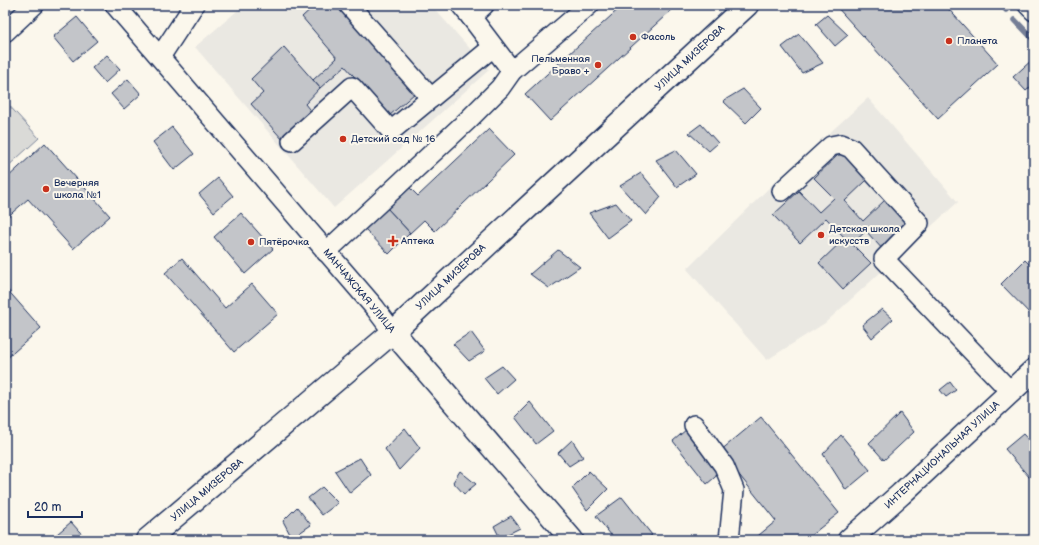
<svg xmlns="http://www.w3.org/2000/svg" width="1039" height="545" font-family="'Balsamiq Sans',sans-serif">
<rect width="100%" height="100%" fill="#fbf7ec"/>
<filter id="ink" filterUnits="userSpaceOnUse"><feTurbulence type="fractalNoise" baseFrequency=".025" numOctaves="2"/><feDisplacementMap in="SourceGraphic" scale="8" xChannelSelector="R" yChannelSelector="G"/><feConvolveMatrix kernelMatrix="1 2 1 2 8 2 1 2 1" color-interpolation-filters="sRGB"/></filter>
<g filter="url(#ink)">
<g fill="#eae8e2">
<polygon points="244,5 431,5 489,70 334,208 195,47"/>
<polygon points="868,98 958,202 825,323 767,360 687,269 774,183"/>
</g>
<polygon fill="#dadad7" stroke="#7a849a" points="5,101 39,138 5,169"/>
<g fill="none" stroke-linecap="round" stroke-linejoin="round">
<g stroke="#747e96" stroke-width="5.5">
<polyline points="1002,5 1006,10"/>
<polyline points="1015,20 1034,40"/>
</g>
</g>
<g fill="#c3c5c9" stroke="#1b2f5e">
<polygon points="315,5 337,5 415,93 389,116 345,66 320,88 313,80 337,58 302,17"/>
<polygon points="623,5 677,5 550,121 525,94"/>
<polygon points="835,5 945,5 998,64 938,119"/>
<polygon points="827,15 848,35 835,46 816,24"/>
<polygon points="77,17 97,41 73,61 53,37"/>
<polygon points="799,34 823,63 802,73 782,47"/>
<polygon points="284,47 320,88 305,104 313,114 283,140 251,104 263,93 251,79"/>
<polygon points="107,55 120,69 105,83 92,68"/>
<polygon points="1033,59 1034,84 1026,91 1013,77"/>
<polygon points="128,79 141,94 124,109 111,94"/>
<polygon points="743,89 761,108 746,123 723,101"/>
<polygon points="701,124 718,143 709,151 689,133"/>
<polygon points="172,127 194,154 174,170 153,142"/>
<polygon points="489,129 514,155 435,231 424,220 410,233 386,207 408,186 418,196"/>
<polygon points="45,143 110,216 73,249 28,199 5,219 5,180"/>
<polygon points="676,150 696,174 677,187 656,160"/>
<polygon points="841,152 867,180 845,201 863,221 886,199 911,225 884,251 866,231 852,244 871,263 843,289 819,263 845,238 826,218 800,243 773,215 799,191 819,212 834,198 814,178"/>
<polygon points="641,173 661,197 646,215 620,186"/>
<polygon points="218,178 233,196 214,212 199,194"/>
<polygon points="616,203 631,221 608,238 589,213"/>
<polygon points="386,207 410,233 389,254 364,228"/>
<polygon points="241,213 273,249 245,274 214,237"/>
<polygon points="558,250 580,267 549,288 530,274"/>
<polygon points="182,258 225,308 252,284 278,314 234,352 165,273"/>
<polygon points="1025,260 1034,269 1034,318 1001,284"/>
<polygon points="5,287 41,328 5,360"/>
<polygon points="882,309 893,319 872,338 862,325"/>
<polygon points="471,332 485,351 469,361 453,344"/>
<polygon points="502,366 514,379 497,394 484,378"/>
<polygon points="950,382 956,390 946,397 940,390"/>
<polygon points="530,402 553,431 536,444 515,417"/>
<polygon points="900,413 914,432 884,460 869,443"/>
<polygon points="761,417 839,513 805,540 753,540 776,521 720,451"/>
<polygon points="405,428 420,448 399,470 385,449"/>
<polygon points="687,429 721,472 707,484 673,441"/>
<polygon points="1023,434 1034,446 1034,475 1030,478 1005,449"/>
<polygon points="841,435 870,470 846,490 823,454"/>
<polygon points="572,440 583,457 569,466 558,453"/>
<polygon points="360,458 371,475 350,493 335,471"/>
<polygon points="460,471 476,484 464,494 453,482"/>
<polygon points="589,471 608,489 587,510 572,488"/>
<polygon points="322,487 338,503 322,515 308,498"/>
<polygon points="622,497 652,535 645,540 615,540 596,516"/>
<polygon points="297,507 311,525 292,538 283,521"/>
<polygon points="511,516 520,528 500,538 494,526"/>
<polygon points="71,522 87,540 50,540"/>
</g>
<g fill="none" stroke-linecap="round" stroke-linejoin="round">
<defs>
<g id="minor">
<polyline points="115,5 375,308 393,332"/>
<polyline points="349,5 431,98"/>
<polyline points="461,5 471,17 484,5"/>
<polyline points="1028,5 1034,11"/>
<polyline points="471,17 512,71"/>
<polyline points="5,32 34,5"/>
<polyline points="160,57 194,5"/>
<polyline points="292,141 352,87 391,131 493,47"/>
<polyline points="782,191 831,146 841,144 851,148 919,223 884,259 1010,391"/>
<polyline points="326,252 468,120 500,88 512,71 589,5"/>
<polyline points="694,425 724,466 734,490 729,540"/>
</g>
<g id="major">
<polyline points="393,332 572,540"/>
<polyline points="147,540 393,332 747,5"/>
<polyline points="849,540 901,494 1034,370"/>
</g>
</defs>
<use href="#minor" stroke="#1b2f5e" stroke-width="22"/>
<use href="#major" stroke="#1b2f5e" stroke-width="25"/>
<use href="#minor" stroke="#fbf7ec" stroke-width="19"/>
<use href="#major" stroke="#fbf7ec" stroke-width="22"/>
</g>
</g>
<g fill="#c8321e" stroke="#fbf7ec" stroke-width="1.5">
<circle cx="633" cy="37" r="4"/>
<circle cx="949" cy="41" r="4"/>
<circle cx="598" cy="65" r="4"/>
<circle cx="343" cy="139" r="4"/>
<circle cx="46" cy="189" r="4"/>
<circle cx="821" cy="235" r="4"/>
<path d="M391 235h4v4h4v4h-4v4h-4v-4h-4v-4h4z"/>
<circle cx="251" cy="242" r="4"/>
</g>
<g text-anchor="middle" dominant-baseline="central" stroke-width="4" stroke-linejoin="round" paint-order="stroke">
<g font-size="10" fill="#1b2f5e" stroke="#fbf7ec" text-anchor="start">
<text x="641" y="37">Фасоль</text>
<text x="957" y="41">Планета</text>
<text x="590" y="59" text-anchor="end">Пельменная<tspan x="590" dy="12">Браво +</tspan></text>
<text x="351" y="139">Детский сад № 16</text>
<text x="54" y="183">Вечерняя<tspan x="54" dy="12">школа №1</tspan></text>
<text x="829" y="229">Детская школа<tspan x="829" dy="12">искусств</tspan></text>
<text x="401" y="241">Аптека</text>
<text x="259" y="242">Пятёрочка</text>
</g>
<g font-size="10" fill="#1b2f5e" stroke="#fbf7ec">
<text transform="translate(690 58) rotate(-43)">УЛИЦА МИЗЕРОВА</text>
<text transform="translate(451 277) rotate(-43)">УЛИЦА МИЗЕРОВА</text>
<text transform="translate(359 291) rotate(50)">МАНЧАЖСКАЯ УЛИЦА</text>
<text transform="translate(942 455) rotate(-43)">ИНТЕРНАЦИОНАЛЬНАЯ УЛИЦА</text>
<text transform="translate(207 490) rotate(-40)">УЛИЦА МИЗЕРОВА</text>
</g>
</g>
<rect width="1039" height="545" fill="none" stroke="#fbf7ec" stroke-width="20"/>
<rect x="10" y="10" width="1019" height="525" fill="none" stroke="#1b2f5e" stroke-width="1.5" filter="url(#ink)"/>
<path d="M28 511v6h54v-6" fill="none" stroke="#1b2f5e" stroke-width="2"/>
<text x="34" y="511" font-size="12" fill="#1b2f5e" stroke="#fbf7ec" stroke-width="3" paint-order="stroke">20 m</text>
</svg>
